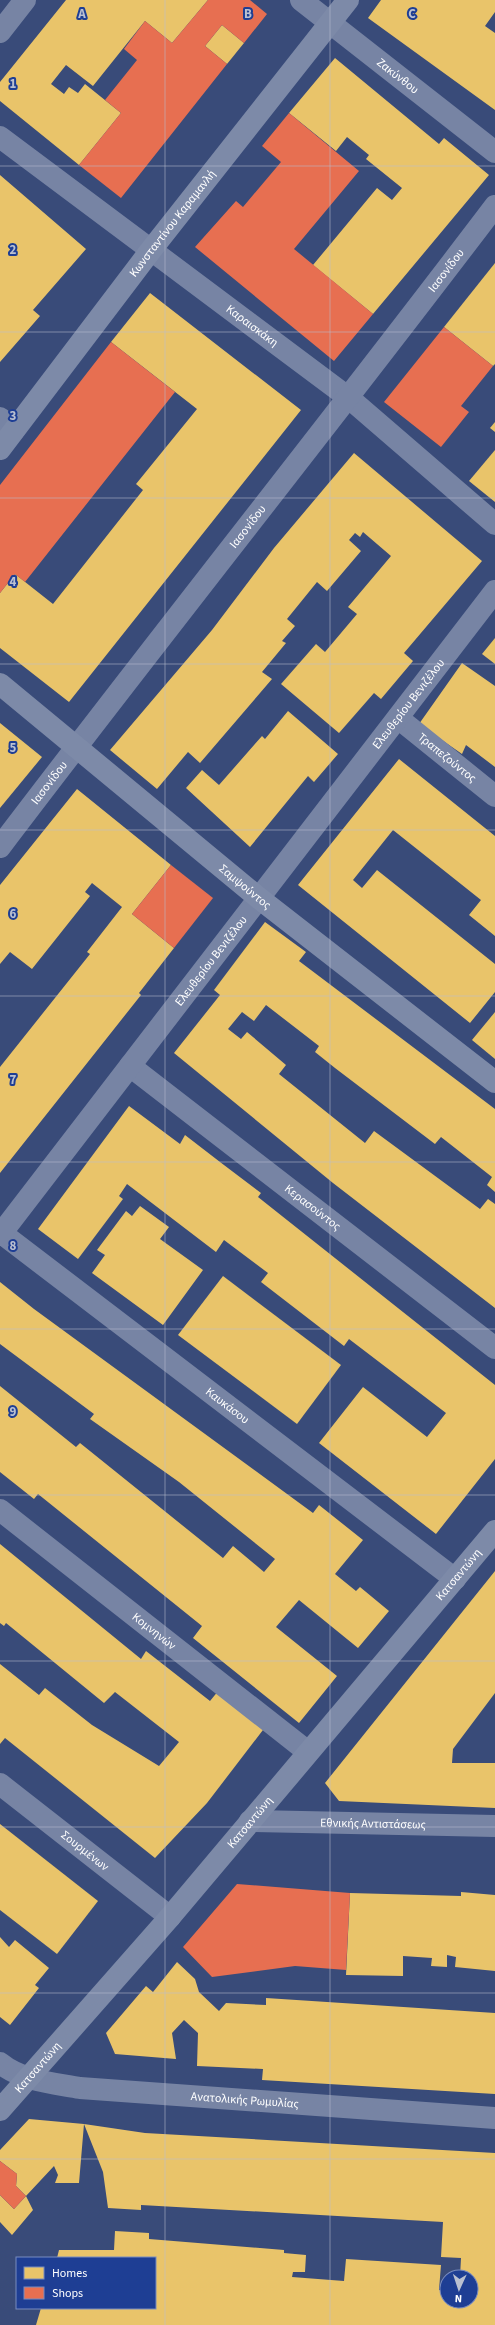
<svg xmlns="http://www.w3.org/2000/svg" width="495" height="2325" font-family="'Source Sans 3',sans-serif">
<rect width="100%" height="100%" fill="#394b79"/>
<g fill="#e9c46a">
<polygon points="66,0 208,0 172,43 145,21 93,86 66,65 51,84 64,94 69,87 78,93 85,84 121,113 79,165 0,101 0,82"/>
<polygon points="381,0 495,0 495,12 485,26 495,33 495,110 368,18"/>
<polygon points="222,25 244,43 227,64 205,46"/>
<polygon points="335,58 439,144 444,138 489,175 373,314 313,265 377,188 392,200 402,188 366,159 369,155 347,137 336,151 289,113"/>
<polygon points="0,175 86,249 33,310 40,316 0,362"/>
<polygon points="495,263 495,364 493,366 444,327"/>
<polygon points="150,293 301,410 69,702 0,648 0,593 15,574 53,604 143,490 136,484 197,409 111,342"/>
<polygon points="495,422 495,432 490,428"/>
<polygon points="495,450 495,502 469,481"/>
<polygon points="354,453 482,561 404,653 413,661 381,699 374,693 339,733 281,684 316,644 325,652 357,614 348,607 391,556 363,532 360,537 355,533 349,540 361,551 327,591 317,582 287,619 295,626 282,641 286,643 262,672 272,679 200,763 188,752 157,789 110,750 212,630 274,548"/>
<polygon points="495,638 495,664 482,654"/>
<polygon points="462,663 495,686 495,767 466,745 462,754 419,724"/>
<polygon points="288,711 338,754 314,782 308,776 250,847 186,788 202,770 219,785 262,736 265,739"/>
<polygon points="0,723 42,757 0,808"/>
<polygon points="399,759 495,836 495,936 469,915 481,900 393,830 353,880 362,888 377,870 495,964 495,992 470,1023 298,885"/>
<polygon points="77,789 171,865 132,914 174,948 139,993 141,995 0,1173 0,1067 90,954 87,952 122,907 92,883 85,892 90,896 32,969 10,952 0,964 0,885"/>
<polygon points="265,922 306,952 299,961 495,1109 495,1192 487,1185 492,1177 441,1137 435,1144 335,1068 315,1052 319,1046 266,1005 254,1021 242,1012 228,1029 241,1039 247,1032 286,1065 279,1074 365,1143 374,1131 480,1209 488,1199 495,1204 495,1308 333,1183 174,1053 220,995 214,990"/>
<polygon points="495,1012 495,1059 472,1040"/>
<polygon points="129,1106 180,1144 185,1135 220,1162 261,1193 258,1197 495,1385 495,1459 436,1534 319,1443 363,1387 427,1437 446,1413 349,1339 344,1346 261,1282 268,1273 224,1240 216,1252 127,1184 119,1196 123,1199 78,1259 38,1229"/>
<polygon points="140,1206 169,1227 160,1239 203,1270 163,1325 92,1273 105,1255 97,1250 126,1211 132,1216"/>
<polygon points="223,1276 341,1365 297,1424 178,1335"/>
<polygon points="0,1282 34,1309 313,1513 319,1505 363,1540 335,1574 356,1591 360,1587 389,1611 358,1648 299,1600 276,1627 337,1676 299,1723 193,1638 202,1626 38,1494 34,1499 0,1472 0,1386 76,1447 80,1443 223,1558 233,1546 264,1572 275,1559 179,1482 90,1419 94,1414 0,1344"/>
<polygon points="0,1544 141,1659 146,1651 210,1701 219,1690 266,1726 207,1803 155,1858 5,1738 0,1744 0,1664 39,1695 45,1688 92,1725 159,1766 179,1742 115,1692 104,1703 6,1623 4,1626 0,1623"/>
<polygon points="495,1571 495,1693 453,1749 452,1763 495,1763 495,1808 339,1801 325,1783"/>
<polygon points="0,1824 98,1901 57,1954 0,1910"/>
<polygon points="461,1892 495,1895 495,1971 455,1967 456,1957 447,1955 447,1967 431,1966 432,1958 403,1956 403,1976 346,1975 350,1893 461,1896"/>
<polygon points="0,1937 9,1947 15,1940 49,1968 35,1985 39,1988 10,2025 0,2017"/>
<polygon points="177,1962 195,1979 199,1992 219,2011 226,2003 266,2005 266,1998 495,2013 495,2094 262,2080 263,2069 197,2066 198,2033 184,2020 172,2033 176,2059 115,2054 106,2033 146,1986 153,1992"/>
<polygon points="29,2119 84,2124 79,2183 55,2183 58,2175 54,2166 26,2196 16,2186 17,2174 0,2161 0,2150"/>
<polygon points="84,2124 145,2133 495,2153 495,2325 36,2325 41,2308 155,2308 155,2258 57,2258 59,2250 114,2250 115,2231 149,2233 149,2239 284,2250 284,2253 306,2255 305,2272 293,2272 292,2277 344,2281 346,2259 441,2265 439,2290 447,2291 447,2301 471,2301 471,2277 460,2277 461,2258 441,2257 443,2222 141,2205 141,2210 108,2208 103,2172"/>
<polygon points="0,2195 14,2209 26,2196 33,2210 12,2235 0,2222"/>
</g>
<g fill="#e76f51">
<polygon points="208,0 250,0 267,14 244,43 222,25 205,46 227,64 121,198 79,165 121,113 105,100 137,60 124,49 145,21 172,43"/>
<polygon points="289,113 359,171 294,249 373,314 334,361 195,247 236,201 243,207 281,162 262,146"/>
<polygon points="444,327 493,366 461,406 469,412 441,447 384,402"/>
<polygon points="111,342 175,392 25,582 15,574 0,593 0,485"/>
<polygon points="171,865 213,898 174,948 132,914"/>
<polygon points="237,1884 350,1893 346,1970 295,1966 212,1977 183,1947"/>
<polygon points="0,2161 17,2174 16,2186 26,2196 14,2209 0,2195"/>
</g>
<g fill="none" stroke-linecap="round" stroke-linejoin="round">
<g stroke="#7784a4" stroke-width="22">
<path id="s1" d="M301,0L495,152"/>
<polyline points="0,32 25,0"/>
<path id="s2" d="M0,137L349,398L495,524"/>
<polyline points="0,418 14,430"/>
<path id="s3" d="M398,718L495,796"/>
<path id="s4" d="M0,847C163,632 332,421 495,206"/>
<path id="s5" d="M130,1066L495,1348"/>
<path id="s6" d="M0,1232L455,1579"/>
<path id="s7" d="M0,1235L495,591"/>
<path id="s8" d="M0,1510L308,1752"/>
<path id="s9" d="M0,1784L170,1917"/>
<path id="s10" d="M250,1821L495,1826"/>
<path id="s11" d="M0,2063C22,2081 53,2083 80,2088L495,2118"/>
</g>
<g stroke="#7d8aa8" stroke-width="22">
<path id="s12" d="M0,449L151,250L348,0"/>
<path id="s13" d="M0,684L260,899L495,1082"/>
<path id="s14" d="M0,2110L170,1917L495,1531"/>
</g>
</g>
<path fill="none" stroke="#bac0d0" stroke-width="1" stroke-opacity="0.55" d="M165,0V2325M330,0V2325M0,166H495M0,332H495M0,498H495M0,664H495M0,830H495M0,996H495M0,1162H495M0,1329H495M0,1495H495M0,1661H495M0,1827H495M0,1993H495M0,2159H495"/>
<g text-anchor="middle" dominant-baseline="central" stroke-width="4" stroke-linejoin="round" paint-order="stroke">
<g font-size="12" fill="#fff" stroke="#1e3e94">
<text stroke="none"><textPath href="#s1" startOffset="123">Ζακύνθου</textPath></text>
<text stroke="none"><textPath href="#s12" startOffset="284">Κωνσταντίνου Καραμανλή</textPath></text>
<text stroke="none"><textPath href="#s4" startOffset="729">Ιασoνίδου</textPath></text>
<text stroke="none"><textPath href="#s2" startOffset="315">Καραισκάκη</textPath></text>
<text stroke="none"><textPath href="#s4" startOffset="405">Ιασoνίδου</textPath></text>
<text stroke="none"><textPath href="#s7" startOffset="670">Ελευθερίου Βενιζέλου</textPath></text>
<text stroke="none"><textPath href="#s3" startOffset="63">Τραπεζούντος</textPath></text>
<text stroke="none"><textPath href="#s4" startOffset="81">Ιασoνίδου</textPath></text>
<text stroke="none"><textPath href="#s13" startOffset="318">Σαμψούντος</textPath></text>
<text stroke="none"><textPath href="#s7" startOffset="346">Ελευθερίου Βενιζέλου</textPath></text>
<text stroke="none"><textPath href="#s5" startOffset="231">Κερασούντος</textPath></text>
<text stroke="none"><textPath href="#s6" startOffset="286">Καυκάσου</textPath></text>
<text stroke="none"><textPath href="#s14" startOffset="705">Κατσαντώνη</textPath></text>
<text stroke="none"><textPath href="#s8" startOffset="196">Κομνηνών</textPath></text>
<text stroke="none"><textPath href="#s14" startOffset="381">Κατσαντώνη</textPath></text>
<text stroke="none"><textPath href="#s10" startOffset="123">Εθνικής Αντιστάσεως</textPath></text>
<text stroke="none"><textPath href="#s9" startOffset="108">Σουρμένων</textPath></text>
<text stroke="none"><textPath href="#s14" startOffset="57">Κατσαντώνη</textPath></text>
<text stroke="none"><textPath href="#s11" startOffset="250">Ανατολικής Ρωμυλίας</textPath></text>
</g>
</g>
<g font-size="13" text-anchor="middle" font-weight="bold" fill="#bac0d0" stroke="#1e3e94" stroke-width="4" stroke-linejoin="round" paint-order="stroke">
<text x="82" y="18">A</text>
<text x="248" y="18">B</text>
<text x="412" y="18">C</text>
<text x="13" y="88">1</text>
<text x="13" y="254">2</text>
<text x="13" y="420">3</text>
<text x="13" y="586">4</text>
<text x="13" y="752">5</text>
<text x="13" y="918">6</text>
<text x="13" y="1084">7</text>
<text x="13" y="1250">8</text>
<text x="13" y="1416">9</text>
</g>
<rect x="16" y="2257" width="140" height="52" fill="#1e3e94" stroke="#788bbf"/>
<rect x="24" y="2267" width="20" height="12" fill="#e9c46a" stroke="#788bbf"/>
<text x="52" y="2277" font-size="12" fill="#ffffff">Homes</text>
<rect x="24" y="2287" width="20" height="12" fill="#e76f51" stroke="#788bbf"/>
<text x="52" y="2297" font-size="12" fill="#ffffff">Shops</text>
<g transform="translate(459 2289) rotate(183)"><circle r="19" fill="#1e3e94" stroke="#788bbf"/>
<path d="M0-3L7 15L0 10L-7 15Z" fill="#bac0d0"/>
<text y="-6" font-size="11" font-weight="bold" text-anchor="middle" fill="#ffffff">N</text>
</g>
</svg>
